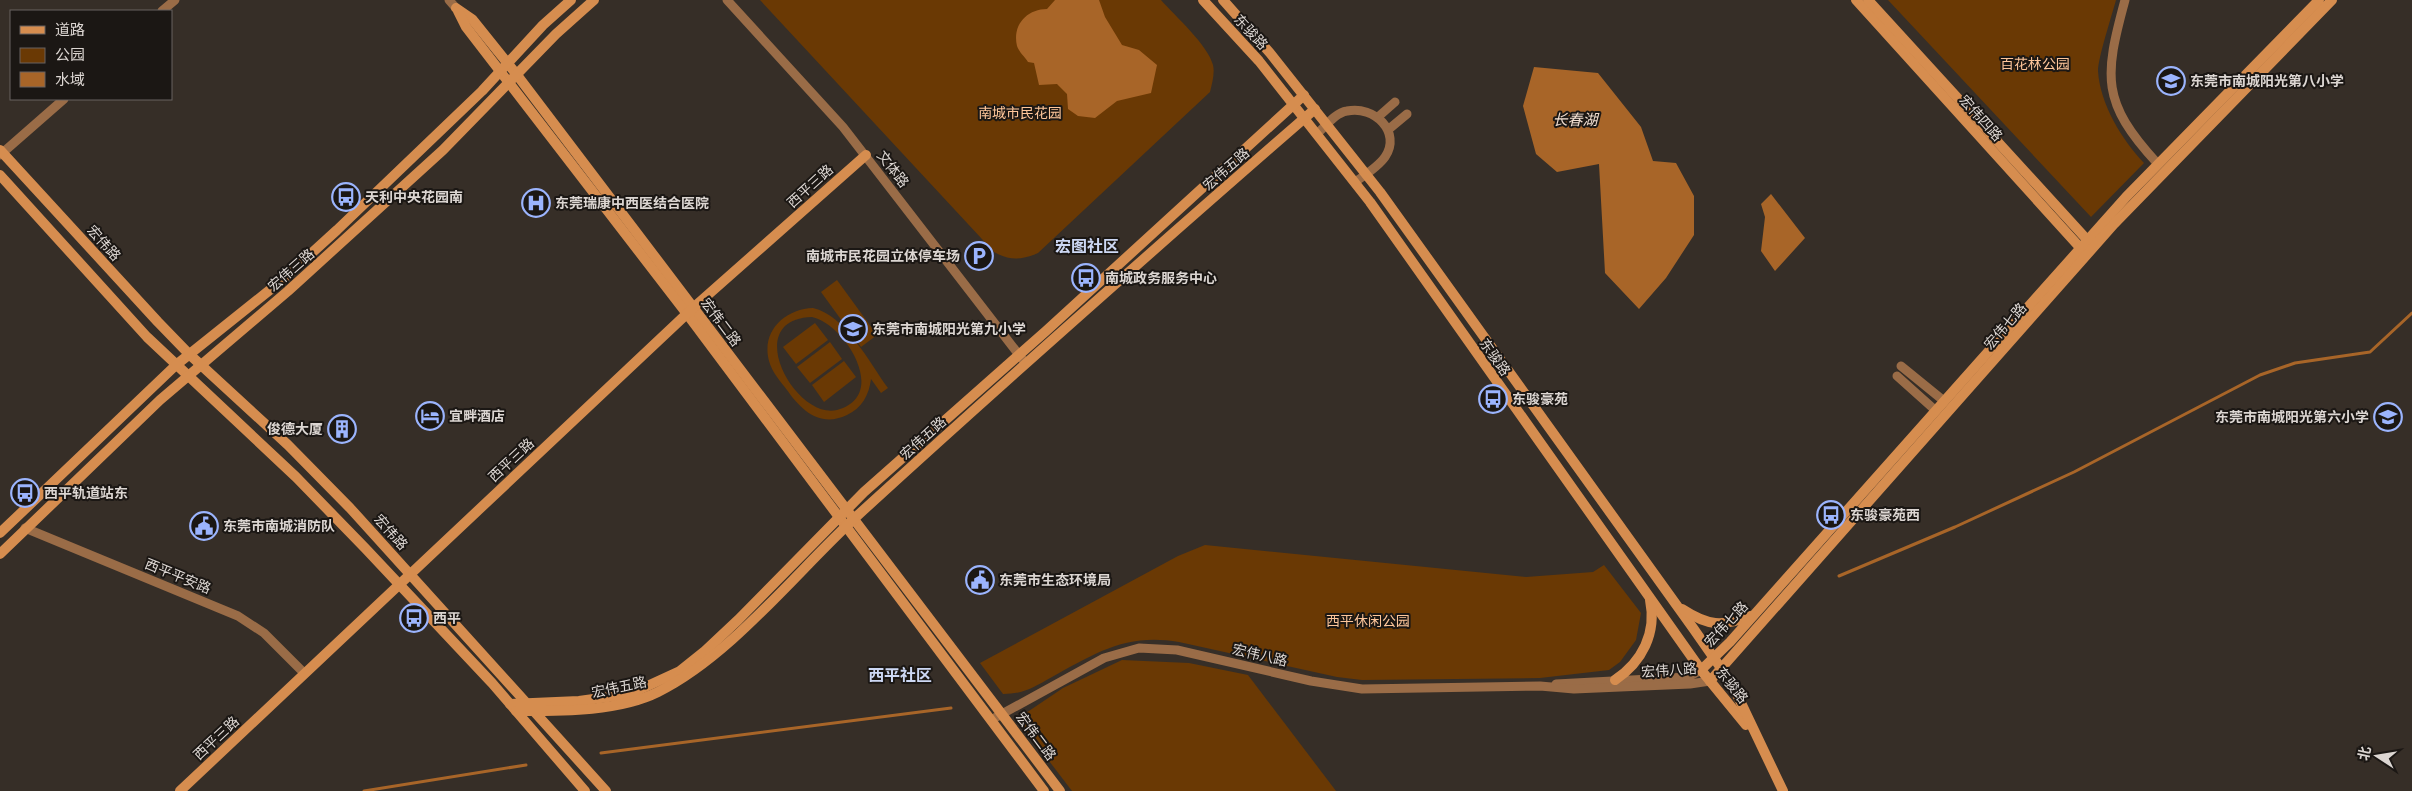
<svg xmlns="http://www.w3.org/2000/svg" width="2412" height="791" font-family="Montserrat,'Noto Sans SC',sans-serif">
<rect width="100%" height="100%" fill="#362e27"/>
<g fill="#6a3904" fill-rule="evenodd">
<path d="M760,0H1161C1175,16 1208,45 1213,65C1215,73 1212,84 1210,92L1038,253C1022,260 1010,261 994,252Z"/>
<path d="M1888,0H2116C2112,15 2098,58 2098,71C2100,104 2122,140 2144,163L2091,217Z"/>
<polygon points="837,280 877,335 861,347 821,292"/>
<path d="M813,308C845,315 869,362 888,388L881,393L871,379C869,395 862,408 847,415C820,428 801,410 787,390C780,381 772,372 769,361C761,331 785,309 813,308ZM812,317C845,324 890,396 837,410C795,420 740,319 812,317Z"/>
<polygon points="815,323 828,340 796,364 783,347"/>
<polygon points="830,342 842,359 810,383 797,367"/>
<polygon points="844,361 856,377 824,402 812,385"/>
<path d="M1205,545L1526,577L1593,572L1604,565L1641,613L1636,640L1620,662L1609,670L1540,678L1362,680L1337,677L1179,642C1126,633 1096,653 1052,677C1034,687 1024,694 1003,694L980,663L1178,556Z"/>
<polygon points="1122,660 1189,663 1248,675 1336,791 1072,791 1017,719 1063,688"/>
</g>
<g fill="#a86528">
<path d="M1055,0H1099L1105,17L1122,45L1139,50L1157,65L1151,93L1117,101L1095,118L1078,116L1068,109L1067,94L1057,84L1039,85L1034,63L1028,62C1025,57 1019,52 1017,46C1012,25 1027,9 1047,9Z"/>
<polygon points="1534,67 1598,73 1641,127 1653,161 1676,163 1694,196 1694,235 1666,278 1639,309 1605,273 1599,164 1557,172 1536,154 1523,106"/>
<polygon points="1771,194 1805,238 1775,271 1761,251 1765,217 1761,204"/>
</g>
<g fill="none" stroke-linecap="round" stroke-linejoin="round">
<g stroke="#a86528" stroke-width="3">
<polyline points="1839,576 1955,527 2074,472 2260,375 2295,363 2370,352 2412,313"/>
<polyline points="601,753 951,708"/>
<polyline points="364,791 526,765"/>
</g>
<g stroke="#9a6c47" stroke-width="9">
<polyline points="449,0 456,8"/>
<polyline points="727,0 843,127 1023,360"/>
<path d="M2125,0C2104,77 2101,102 2157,163"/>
<polyline points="162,11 175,0"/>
<polyline points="1378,117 1395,102"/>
<polyline points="1389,129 1407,114"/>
<path d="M1317,134C1326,126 1335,113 1347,111C1374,105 1402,132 1385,157C1378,167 1365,175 1355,182"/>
<polyline points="0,155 64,99"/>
<polyline points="1901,366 1944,401"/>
<polyline points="1897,376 1935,410"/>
<polyline points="25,528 238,616 264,633 304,673"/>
<polyline points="1556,684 1688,677 1701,670"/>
<polyline points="991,720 1104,658 1139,648 1177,650 1311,681 1362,689 1540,686 1574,689 1690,684 1710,681"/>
</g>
<g stroke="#d68d4f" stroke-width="10">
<polyline points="1203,0 1259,61 1370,202 1701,670 1746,725"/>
<polyline points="1223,0 1270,53 1380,192 1693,628 1732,684 1783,791"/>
<polyline points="1856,0 2085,253"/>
<polyline points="1868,0 2091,244"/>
<polyline points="456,8 472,19 517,75 1060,791"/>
<polyline points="458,11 466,27 687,314 1044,791"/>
<polyline points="0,150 158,322 189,354 288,445 350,508 606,791"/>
<polyline points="0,175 147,337 296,477 365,548 492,683 585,791"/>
<polyline points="0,533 176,365 281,281 337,230 482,91 543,25 571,0"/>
<polyline points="0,554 160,400 288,291 443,150 556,34 594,0"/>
<path d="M1682,609C1708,626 1722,627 1750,616"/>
<polyline points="1701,670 1730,642 2126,197 2319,0"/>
<path d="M1615,680C1642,662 1657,633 1650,600"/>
<polyline points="1710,681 2114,224 2332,0"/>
<polyline points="510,704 579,701 630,694 680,671 705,651 738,620 864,492 1046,331 1304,95"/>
<path d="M516,711C560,711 618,712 658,692C731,656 797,571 857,516C1008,378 1161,243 1315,109"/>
<polyline points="180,791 693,308 866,155"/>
</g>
</g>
<defs>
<symbol id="school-ring" viewBox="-11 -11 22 22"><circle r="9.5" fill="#1b1714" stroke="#9bb4fd" stroke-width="1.5"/><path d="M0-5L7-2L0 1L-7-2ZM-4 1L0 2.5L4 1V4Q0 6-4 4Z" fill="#9bb4fd"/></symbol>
<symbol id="bus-ring" viewBox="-11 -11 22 22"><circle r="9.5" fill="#1b1714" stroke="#9bb4fd" stroke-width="1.5"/><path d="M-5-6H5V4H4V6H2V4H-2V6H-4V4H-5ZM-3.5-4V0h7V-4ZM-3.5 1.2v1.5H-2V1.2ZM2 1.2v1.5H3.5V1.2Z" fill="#9bb4fd"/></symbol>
<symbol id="hospital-ring" viewBox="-11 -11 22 22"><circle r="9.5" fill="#1b1714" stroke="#9bb4fd" stroke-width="1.5"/><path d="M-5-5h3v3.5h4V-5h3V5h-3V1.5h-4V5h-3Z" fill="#9bb4fd"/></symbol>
<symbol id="parking-ring" viewBox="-11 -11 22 22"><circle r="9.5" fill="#1b1714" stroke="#9bb4fd" stroke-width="1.5"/><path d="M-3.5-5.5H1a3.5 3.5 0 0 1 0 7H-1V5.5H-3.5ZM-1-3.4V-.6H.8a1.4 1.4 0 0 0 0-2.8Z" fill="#9bb4fd"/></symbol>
<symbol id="hotel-ring" viewBox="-11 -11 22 22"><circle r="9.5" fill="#1b1714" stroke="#9bb4fd" stroke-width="1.5"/><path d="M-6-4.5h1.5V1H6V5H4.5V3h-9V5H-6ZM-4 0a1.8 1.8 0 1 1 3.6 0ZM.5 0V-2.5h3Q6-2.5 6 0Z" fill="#9bb4fd"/></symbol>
<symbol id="building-ring" viewBox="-11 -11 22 22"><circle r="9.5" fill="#1b1714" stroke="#9bb4fd" stroke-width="1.5"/><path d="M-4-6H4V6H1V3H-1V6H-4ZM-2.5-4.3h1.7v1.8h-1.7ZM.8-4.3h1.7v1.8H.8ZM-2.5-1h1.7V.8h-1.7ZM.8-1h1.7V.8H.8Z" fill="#9bb4fd"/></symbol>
<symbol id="civic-ring" viewBox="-11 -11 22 22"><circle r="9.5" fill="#1b1714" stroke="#9bb4fd" stroke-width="1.5"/><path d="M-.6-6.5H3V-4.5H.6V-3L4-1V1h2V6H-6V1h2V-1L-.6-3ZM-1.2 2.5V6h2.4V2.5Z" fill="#9bb4fd"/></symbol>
</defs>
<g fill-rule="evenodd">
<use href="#school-ring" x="2155" y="65" width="32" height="32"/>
<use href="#bus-ring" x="330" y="181" width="32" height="32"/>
<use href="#hospital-ring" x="520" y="187" width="32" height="32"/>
<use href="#parking-ring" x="963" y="240" width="32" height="32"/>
<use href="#bus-ring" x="1070" y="262" width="32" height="32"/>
<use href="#school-ring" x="837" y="313" width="32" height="32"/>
<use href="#bus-ring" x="1477" y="383" width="32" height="32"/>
<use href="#hotel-ring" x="414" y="400" width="32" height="32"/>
<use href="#school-ring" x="2372" y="401" width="32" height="32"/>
<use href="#building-ring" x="326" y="413" width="32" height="32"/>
<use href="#bus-ring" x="9" y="477" width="32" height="32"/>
<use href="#bus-ring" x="1815" y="499" width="32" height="32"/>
<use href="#civic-ring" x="188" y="510" width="32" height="32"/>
<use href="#civic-ring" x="964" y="564" width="32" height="32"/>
<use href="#bus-ring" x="398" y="602" width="32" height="32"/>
</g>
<g text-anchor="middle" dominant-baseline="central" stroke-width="4" stroke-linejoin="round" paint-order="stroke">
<g font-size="14" fill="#dcd6d2" stroke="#1b1714">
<text transform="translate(1251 32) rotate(47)">东骏路</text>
<text transform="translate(1981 118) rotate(48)">宏伟四路</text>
<text transform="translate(893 169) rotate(52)">文体路</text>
<text transform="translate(1226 169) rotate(-41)">宏伟五路</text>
<text transform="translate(810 186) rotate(-42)">西平三路</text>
<text transform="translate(104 243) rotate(48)">宏伟路</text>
<text transform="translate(291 270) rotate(-41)">宏伟三路</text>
<text transform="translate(721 322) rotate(53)">宏伟二路</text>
<text transform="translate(2005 326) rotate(-49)">宏伟七路</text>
<text transform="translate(1495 357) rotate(55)">东骏路</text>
<text transform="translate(923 438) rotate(-42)">宏伟五路</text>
<text transform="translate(511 460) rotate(-43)">西平三路</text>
<text transform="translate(391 532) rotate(48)">宏伟路</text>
<text transform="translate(178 576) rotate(22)">西平平安路</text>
<text transform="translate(1726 624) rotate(-47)">宏伟七路</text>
<text transform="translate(1260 655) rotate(13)">宏伟八路</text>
<text transform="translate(1669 670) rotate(-4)">宏伟八路</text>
<text transform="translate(1732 685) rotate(51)">东骏路</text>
<text transform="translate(619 687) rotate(-12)">宏伟五路</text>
<text transform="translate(1036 736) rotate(53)">宏伟二路</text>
<text transform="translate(216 738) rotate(-43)">西平三路</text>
</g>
<g font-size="14" fill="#fec69a" stroke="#1b1714">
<text x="2035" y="64">百花林公园</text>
<text x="1020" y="113">南城市民花园</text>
<text x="1368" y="621">西平休闲公园</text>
</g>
<g font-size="14" font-weight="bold" fill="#dcd6d2" stroke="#1b1714" text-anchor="start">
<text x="2190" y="81">东莞市南城阳光第八小学</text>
<text x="365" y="197">天利中央花园南</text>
<text x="555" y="203">东莞瑞康中西医结合医院</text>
<text x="960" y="256" text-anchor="end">南城市民花园立体停车场</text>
<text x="1105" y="278">南城政务服务中心</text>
<text x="872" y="329">东莞市南城阳光第九小学</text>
<text x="1512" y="399">东骏豪苑</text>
<text x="449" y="416">宜畔酒店</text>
<text x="2369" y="417" text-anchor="end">东莞市南城阳光第六小学</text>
<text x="323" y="429" text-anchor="end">俊德大厦</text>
<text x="44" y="493">西平轨道站东</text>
<text x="1850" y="515">东骏豪苑西</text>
<text x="223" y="526">东莞市南城消防队</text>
<text x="999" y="580">东莞市生态环境局</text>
<text x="433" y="618">西平</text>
</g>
<g font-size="15" font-style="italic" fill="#f1ded0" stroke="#1b1714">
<text x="1575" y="119">长春湖</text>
</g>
<g font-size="16" font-weight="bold" fill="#cdd8f4" stroke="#1b1714">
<text x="1087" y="246">宏图社区</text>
<text x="900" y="675">西平社区</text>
</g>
</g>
<rect x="10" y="10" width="162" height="90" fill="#1b1714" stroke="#686360"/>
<rect x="20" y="26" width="25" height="8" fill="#d68d4f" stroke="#686360"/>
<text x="55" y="35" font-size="15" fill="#dcd6d2">道路</text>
<rect x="20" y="48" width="25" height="15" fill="#6a3904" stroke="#686360"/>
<text x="55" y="60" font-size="15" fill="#dcd6d2">公园</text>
<rect x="20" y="72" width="25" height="15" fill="#a86528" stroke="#686360"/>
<text x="55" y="85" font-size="15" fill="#dcd6d2">水域</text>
<g transform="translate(2377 756) rotate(282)" stroke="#1b1714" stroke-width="4" paint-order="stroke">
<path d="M0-4L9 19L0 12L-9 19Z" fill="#dcd6d2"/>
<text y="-8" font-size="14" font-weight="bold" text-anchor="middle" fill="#dcd6d2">北</text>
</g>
</svg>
